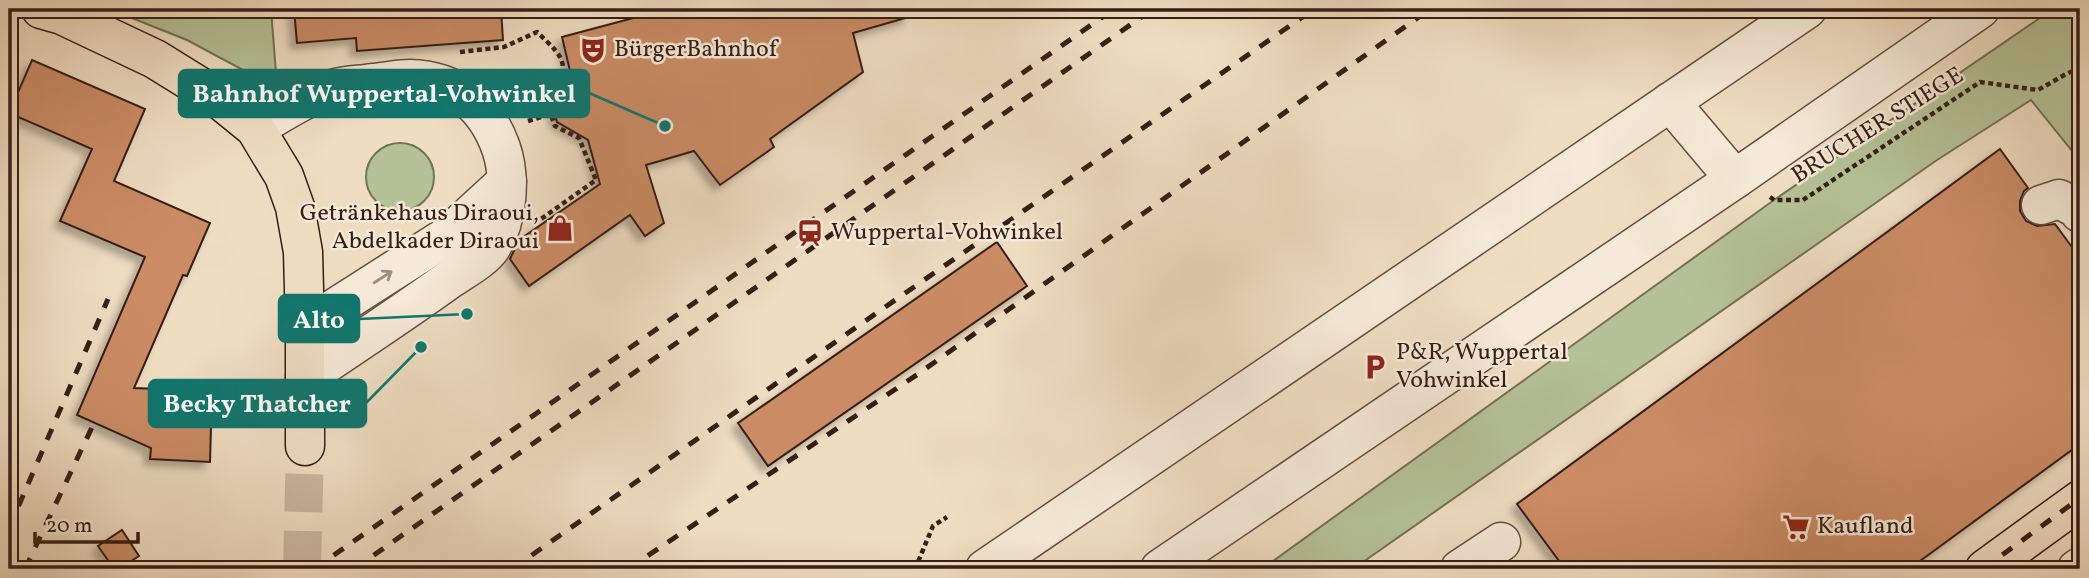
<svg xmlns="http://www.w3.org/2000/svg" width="2089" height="578" font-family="Vollkorn,serif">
<defs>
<filter id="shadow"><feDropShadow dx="-6" dy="6" stdDeviation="3.5" flood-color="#0004"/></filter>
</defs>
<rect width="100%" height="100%" fill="#efddc2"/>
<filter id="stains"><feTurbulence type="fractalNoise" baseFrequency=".00286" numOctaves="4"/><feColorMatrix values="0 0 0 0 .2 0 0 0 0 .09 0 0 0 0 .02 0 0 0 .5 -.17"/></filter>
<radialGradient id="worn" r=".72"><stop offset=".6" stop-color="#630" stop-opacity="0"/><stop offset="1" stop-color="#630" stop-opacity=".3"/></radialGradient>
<g fill="#b5c297" stroke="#767056" stroke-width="2">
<polygon points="109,9 271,9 276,73 264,77 256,77 187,40"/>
<polygon points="2053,9 2080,9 2080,161 2031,100 1937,160 1353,569 1249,569 1273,561 1774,200"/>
<circle cx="400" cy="177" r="34"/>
</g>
<g fill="#ca8b65" stroke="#361e15" stroke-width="2" filter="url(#shadow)">
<polygon points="294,9 501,9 503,40 357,51 356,38 297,43"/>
<polygon points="667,9 908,9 909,17 853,33 863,72 770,139 774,147 720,185 694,151 646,165 664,223 645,236 630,215 529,286 510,259 519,240 600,184 588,140 557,122 551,102 570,71 562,37"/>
<polygon points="32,60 145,109 114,181 210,223 187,276 183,275 134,388 212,391 210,462 150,459 151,448 77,415 145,257 60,221 92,149 9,113"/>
<polygon points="2000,149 2028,188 2024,191 2020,201 2020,211 2026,221 2037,226 2055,224 2080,258 2080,444 1909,569 1565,569 1517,504"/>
<polygon points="997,242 1027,286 768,466 738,423"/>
<polygon points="122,530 139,556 119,569 114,569 98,546"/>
</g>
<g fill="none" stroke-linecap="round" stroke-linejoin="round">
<polyline stroke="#cab79f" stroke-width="38" stroke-dasharray="38 19" stroke-linecap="butt" points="302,569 305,446"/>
<defs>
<g id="minor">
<polyline points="1670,102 1735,179"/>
<path d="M255,128C281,114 307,95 336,88C348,85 361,85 373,83C385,82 398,79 410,79C456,80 486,106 501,148C511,177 508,219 492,246C484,259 463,270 450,279C403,313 354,345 305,378"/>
<polyline points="2041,205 2059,199 2078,209 2080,213"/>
<polyline points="305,327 446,237 507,181"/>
<polyline points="985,569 1807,9"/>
<polyline points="1160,569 1735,179 1980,9"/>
<polyline points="1460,569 1501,542"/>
<polyline points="2077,569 2080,567"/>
</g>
<g id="major">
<polyline points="41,9 62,15 155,59 218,98 255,128 284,176 295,207 303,252 305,327 305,446"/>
<polyline points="1985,569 2080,500"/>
</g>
</defs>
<use href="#minor" stroke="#644e40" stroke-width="41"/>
<use href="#major" stroke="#361e15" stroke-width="41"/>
<g stroke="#361e15" stroke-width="4.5" stroke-dasharray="5 3.5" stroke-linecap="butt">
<path d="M460,52L504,47L537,32C570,63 569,64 547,104L555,126L579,138L596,180L541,219"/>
<polyline points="528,121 554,113"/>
<polyline points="1770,197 1774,200 1803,200 1980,82 2038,90 2066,74 2080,68"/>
<polyline points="915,569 933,526 947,517"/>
</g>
<use href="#minor" stroke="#f5e9d7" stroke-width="38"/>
<use href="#major" stroke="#efddc2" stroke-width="38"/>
<g stroke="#361e15" stroke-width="5" stroke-dasharray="12 12" stroke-linecap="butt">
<polyline points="9,528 108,299"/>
<polyline points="25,569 94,423"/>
<polyline points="314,569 1114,9"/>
<polyline points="354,569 1153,9"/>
<polyline points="512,569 878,312 1314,9"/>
<polyline points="628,569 918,374 1430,9"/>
<polyline points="1983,569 2080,498"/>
</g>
</g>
<defs><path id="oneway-shaft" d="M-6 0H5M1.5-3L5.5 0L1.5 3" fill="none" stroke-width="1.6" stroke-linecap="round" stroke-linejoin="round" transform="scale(1.75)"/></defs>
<use stroke="#9f8e80" href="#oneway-shaft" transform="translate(383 277) rotate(-33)"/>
<defs>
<symbol id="theatre-bare" viewBox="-9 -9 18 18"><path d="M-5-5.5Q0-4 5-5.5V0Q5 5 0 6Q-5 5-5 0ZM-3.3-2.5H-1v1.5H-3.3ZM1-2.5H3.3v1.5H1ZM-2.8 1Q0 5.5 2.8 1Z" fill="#8f2418" stroke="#f5e9d7" stroke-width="2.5" paint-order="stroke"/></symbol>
<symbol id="shop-bare" viewBox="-9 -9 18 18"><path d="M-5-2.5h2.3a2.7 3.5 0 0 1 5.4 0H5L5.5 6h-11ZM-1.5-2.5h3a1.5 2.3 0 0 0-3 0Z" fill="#8f2418" stroke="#f5e9d7" stroke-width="2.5" paint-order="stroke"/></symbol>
<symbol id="station-bare" viewBox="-9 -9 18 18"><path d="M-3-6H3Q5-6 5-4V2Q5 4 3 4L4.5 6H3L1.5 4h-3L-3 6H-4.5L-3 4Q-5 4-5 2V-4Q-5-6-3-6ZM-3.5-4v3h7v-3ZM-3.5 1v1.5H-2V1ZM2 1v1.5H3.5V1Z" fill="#8f2418" stroke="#f5e9d7" stroke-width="2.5" paint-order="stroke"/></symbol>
<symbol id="parking-bare" viewBox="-9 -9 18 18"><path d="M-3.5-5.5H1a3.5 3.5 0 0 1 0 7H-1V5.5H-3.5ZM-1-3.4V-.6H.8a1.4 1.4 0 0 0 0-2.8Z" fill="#8f2418" stroke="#f5e9d7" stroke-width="2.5" paint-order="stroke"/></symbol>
<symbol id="supermarket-bare" viewBox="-9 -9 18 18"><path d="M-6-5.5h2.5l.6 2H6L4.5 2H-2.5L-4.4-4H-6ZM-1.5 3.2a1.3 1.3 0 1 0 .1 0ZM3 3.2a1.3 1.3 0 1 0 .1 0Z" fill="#8f2418" stroke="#f5e9d7" stroke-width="2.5" paint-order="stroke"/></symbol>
</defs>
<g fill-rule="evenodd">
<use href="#theatre-bare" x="574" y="31" width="38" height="38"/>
<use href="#shop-bare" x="541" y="209" width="38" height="38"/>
<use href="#station-bare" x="791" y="214" width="38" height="38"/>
<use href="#parking-bare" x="1356" y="348" width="38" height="38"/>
<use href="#supermarket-bare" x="1777" y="508" width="38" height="38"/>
</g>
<g text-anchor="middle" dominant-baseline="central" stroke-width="5" stroke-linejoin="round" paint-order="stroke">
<g font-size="24" fill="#361e15" stroke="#f5e9d7" text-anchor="start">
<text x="614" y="50">BürgerBahnhof</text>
<text x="539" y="214" text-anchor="end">Getränkehaus Diraoui,<tspan x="539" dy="28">Abdelkader Diraoui</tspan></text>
<text x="831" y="233">Wuppertal-Vohwinkel</text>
<text x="1396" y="353">P&amp;R, Wuppertal<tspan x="1396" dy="28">Vohwinkel</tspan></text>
<text x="1817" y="527">Kaufland</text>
</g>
<g font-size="24" fill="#361e15" stroke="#f5e9d7">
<text transform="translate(1878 126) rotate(-32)">BRUCHER STIEGE</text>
</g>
</g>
<path fill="none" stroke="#0f766e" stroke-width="2.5" d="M665 126L589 93M467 314L359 319M421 347L366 403"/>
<g fill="#0f766e" stroke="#f5e9d7" stroke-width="2.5">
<circle cx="665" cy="126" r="7"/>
<circle cx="467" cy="314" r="7"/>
<circle cx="421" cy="347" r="7"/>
</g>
<g fill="#0f766e" stroke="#0f766e" stroke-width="2.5">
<rect x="179" y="70" width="410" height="47" rx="7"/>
<rect x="279" y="295" width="80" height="47" rx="7"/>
<rect x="149" y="380" width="217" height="47" rx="7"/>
</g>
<g font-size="26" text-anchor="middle" font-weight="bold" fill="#fff">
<text x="384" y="102">Bahnhof Wuppertal-Vohwinkel</text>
<text x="319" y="328">Alto</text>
<text x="257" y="412">Becky Thatcher</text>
</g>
<rect width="2089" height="578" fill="none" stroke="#efddc2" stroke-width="35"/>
<rect x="10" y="10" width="2068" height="557" fill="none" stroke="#361e15" stroke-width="3.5"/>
<rect x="18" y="18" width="2054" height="543" fill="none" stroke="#361e15" stroke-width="2"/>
<path d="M35 532v10h103v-10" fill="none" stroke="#361e15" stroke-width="3.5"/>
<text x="46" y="532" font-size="21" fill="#361e15" stroke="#f5e9d7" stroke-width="5" paint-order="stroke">20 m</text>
<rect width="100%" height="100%" filter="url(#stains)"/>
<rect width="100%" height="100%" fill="url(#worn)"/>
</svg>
